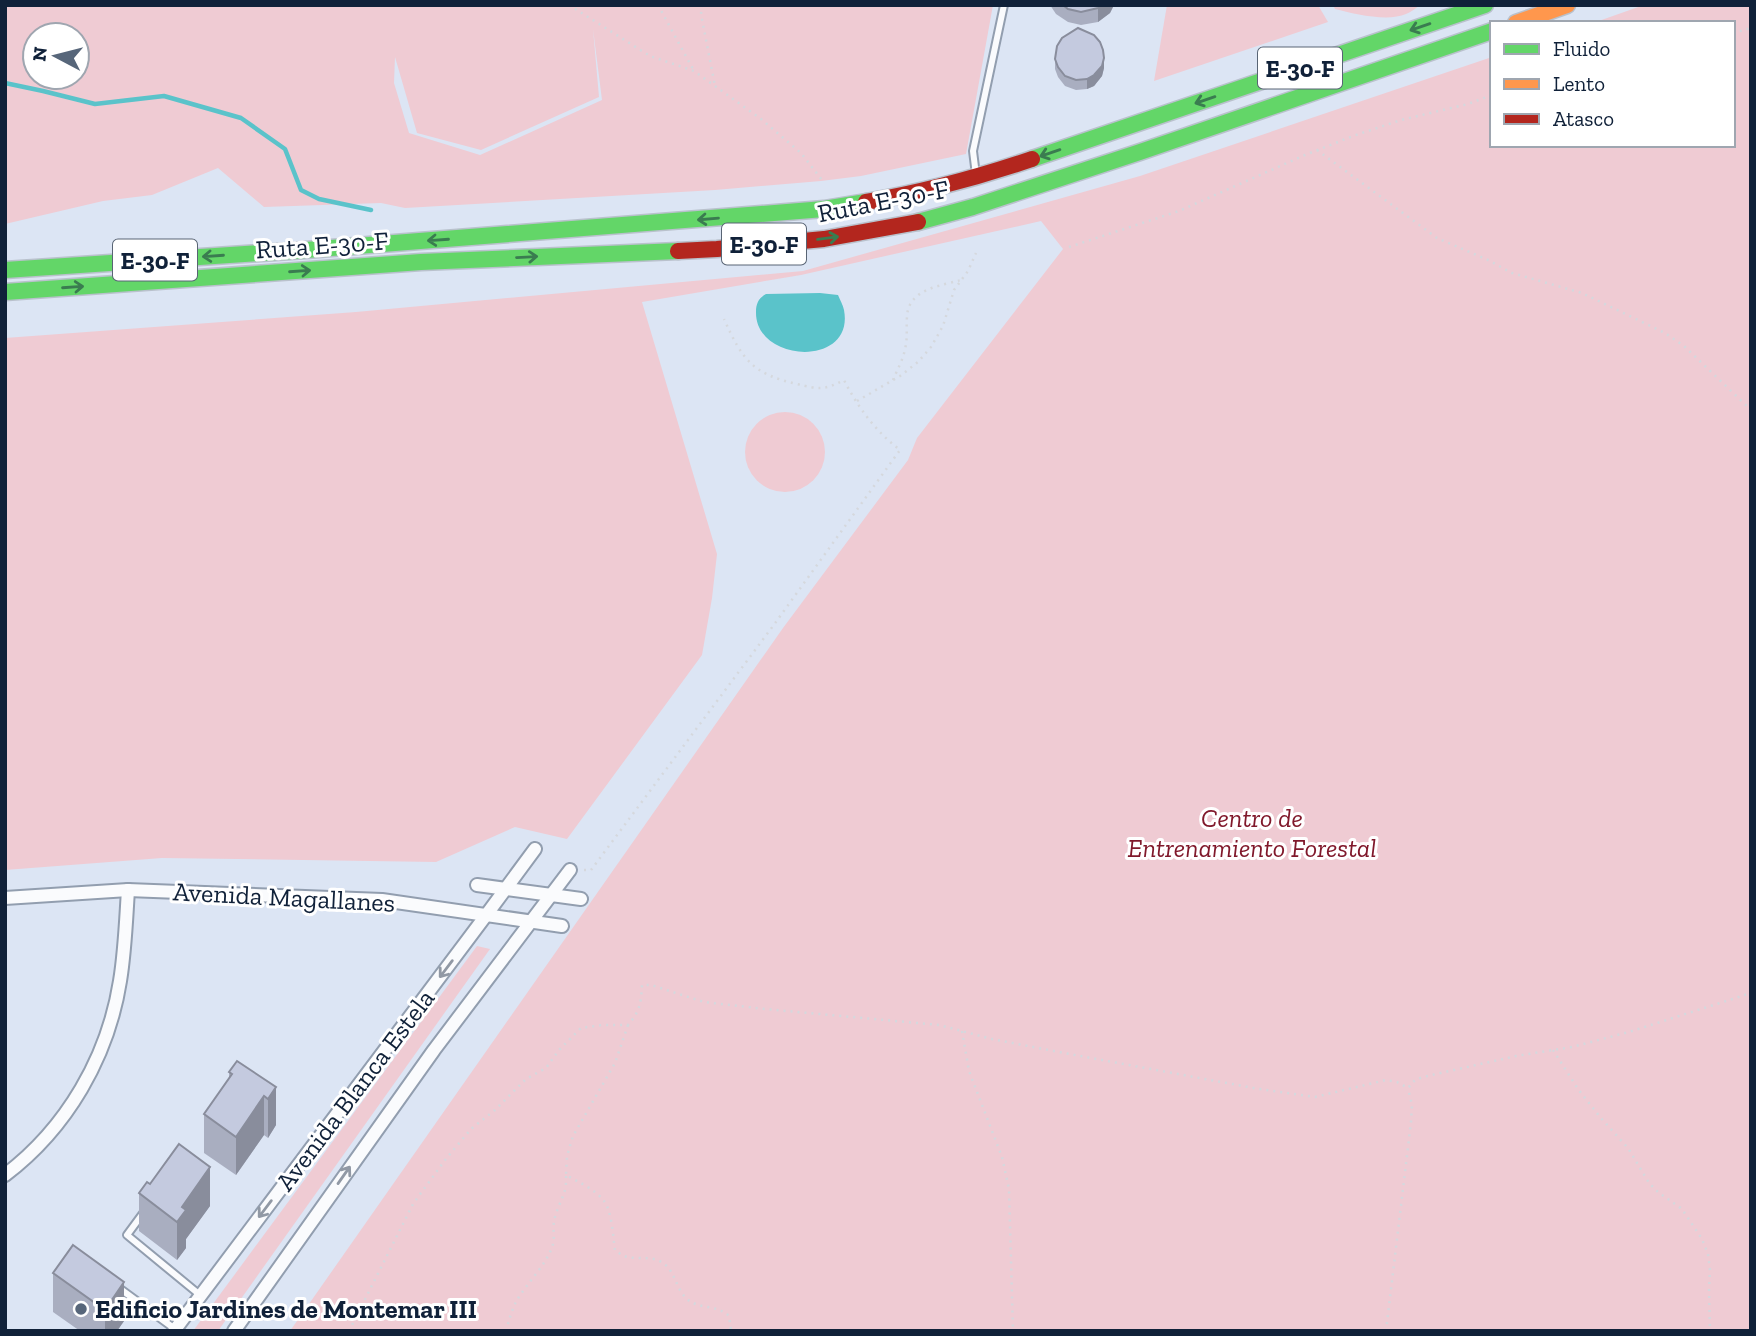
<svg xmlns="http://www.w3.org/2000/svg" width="1756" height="1336" font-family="'Zilla Slab',serif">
<rect width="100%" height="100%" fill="#dce5f4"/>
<g fill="#efcbd3" fill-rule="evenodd">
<path d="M5,5H993L966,154L861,176L821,181L715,190L405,208L381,203L264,207L218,168L152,195L103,201L5,224ZM593,29L602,100L480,155L409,133L394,83L395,57L417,133L481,150L599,97ZM35,35H77V77H35Z"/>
<polygon points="1167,5 1318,5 1328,22 1154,81"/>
<path d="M1333,5H1420C1416,8 1411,12 1406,14C1388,22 1354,14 1335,9Z"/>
<polygon points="1644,5 1751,5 1751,1331 290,1331 783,628 908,460 917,438 1063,249 1041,221 801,275 642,302 717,554 712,598 702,655 567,839 515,827 436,862 162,858 5,870 5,338 356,312 803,271 1140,176 1492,57 1492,145 1733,145 1733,23 1593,23"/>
<circle cx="785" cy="452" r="40"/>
<polygon points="477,946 490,949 218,1331 193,1331"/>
</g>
<path fill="#5ac3ca" d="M820,293L838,295C840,300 843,305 844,310C855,368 755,363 756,312C756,303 759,298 766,294Z"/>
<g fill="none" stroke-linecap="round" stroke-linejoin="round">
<polyline stroke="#5ac3ca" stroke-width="4.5" points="5,83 43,91 95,104 164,96 241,118 285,149 301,190 319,199 371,210"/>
<defs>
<g id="lane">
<polyline points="976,175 973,151 1004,5"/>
<polyline points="144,1212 127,1235 200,1295"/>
<polyline points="119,1288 175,1329"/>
</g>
<g id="street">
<polyline points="477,885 581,899"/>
<polyline points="5,898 128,890 382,900 562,926"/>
<path d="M5,1175C67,1128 108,1057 120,981C125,951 126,920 128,890"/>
<polyline points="174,1331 487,914 535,849"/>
<polyline points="234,1331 434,1050 570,870"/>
</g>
<g id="fast">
<polyline points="1032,159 1485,5"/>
<polyline points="918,222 973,207 1140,152 1492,31"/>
<polyline points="5,270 306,250 824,209 866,202"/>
<polyline points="5,292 421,262 678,251"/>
</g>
<polyline id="slow" points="1516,23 1567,5"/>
<g id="jam">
<path d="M866,202C924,192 976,178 1032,159"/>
<polyline points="678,251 717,249 824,239 918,222"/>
</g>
</defs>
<use href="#lane" stroke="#929eaf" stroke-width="10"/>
<use href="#street" stroke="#929eaf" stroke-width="16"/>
<use href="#fast" stroke="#b9c1cc" stroke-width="19"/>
<use href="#slow" stroke="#b9c1cc" stroke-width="19"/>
<use href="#jam" stroke="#b9c1cc" stroke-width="19"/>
<g stroke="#d5d8dd" stroke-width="2.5" stroke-dasharray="2 5" stroke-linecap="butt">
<polyline points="569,5 650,56 694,71 761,119 801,153 822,180"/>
<polyline points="658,5 694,71"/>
<polyline points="702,5 701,14 715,86"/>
<polyline points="5,10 12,5"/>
<polyline points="1733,33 1751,28"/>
<polyline points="1317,150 1437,238 1488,260 1512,273 1582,293 1665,333 1684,346 1751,410"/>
<polyline points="1069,247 1179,211 1305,155 1353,136 1401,120 1468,104 1492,95"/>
<path d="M893,380C897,370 903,360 905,349C908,338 906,328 907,317C908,289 940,286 961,280"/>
<polyline points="857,401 900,376 918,362 931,347 943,326 954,290 968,271 976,253"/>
<path d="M584,870H591L773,626L900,450C876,432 857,406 844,380C823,391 819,389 797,384C752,374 742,359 724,319"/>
<path d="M628,1025L615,1063L573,1136L567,1156L566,1175C578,1182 595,1189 604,1201C612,1211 613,1237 615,1250C618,1252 621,1255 624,1256C634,1260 647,1256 657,1260C675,1266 674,1286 686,1298C698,1310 717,1304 729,1316L731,1331"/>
<polyline points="962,1031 969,1071 1002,1157 1009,1189 1013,1331"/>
<polyline points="1553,1050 1578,1089 1600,1117 1628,1148 1649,1183 1658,1192 1682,1209 1702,1239 1708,1254 1710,1270 1709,1290 1710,1331"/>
<path d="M349,1331L413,1204L445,1160L471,1129L495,1110L526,1079L546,1068L559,1050L581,1028L602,1025H628C640,1011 641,1003 642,985H651L704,1002L765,1009L939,1025L992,1039L1064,1053L1259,1089L1315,1097L1386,1080L1397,1082L1408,1088L1415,1080L1423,1077L1516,1056L1572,1047L1629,1032L1751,993"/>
<path d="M506,1331C509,1320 512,1309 517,1300C527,1283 548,1263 553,1244C555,1235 552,1226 555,1217C560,1199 567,1195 566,1175"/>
<polyline points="1386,1331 1411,1122 1412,1105 1408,1088"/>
</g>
<use href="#lane" stroke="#fafbfd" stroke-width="6"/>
<use href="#street" stroke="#fafbfd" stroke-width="12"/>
<use href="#fast" stroke="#63d668" stroke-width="16"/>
<use href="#slow" stroke="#ff974d" stroke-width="16"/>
<use href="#jam" stroke="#b3261e" stroke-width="16"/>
</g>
<g fill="#a9aec0">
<polygon points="1050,5 1114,5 1110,13 1098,22 1081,25 1068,22 1056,14"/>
<polygon points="1055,59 1104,68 1102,76 1094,86 1087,89 1076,90 1065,86 1058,77 1055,69"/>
<polygon points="229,1072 276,1087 276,1125 268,1138 264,1135 236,1175 204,1153 204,1114 229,1078"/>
<polygon points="150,1184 210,1206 186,1239 186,1248 177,1260 139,1231 139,1193"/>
<polygon points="53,1273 124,1321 117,1331 80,1331 53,1312"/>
</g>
<g fill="#898d9c">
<polygon points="1102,5 1114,5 1110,13 1098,22 1098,8"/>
<polygon points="1104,58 1104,68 1102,76 1094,86 1087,89 1087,79"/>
<polygon points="276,1087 276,1125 268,1138 268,1099"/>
<polygon points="264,1096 264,1135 236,1175 236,1137"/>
<polygon points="210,1167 210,1206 186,1239 186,1248 177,1260 177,1222 182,1207"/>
<polygon points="124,1282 124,1321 117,1331 105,1331 105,1310"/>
</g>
<g fill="#c4cadf" stroke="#898d9c" stroke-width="2">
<polygon points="1063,5 1102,5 1098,8 1081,12 1068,9"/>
<polygon points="1078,28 1094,35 1100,42 1103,50 1104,58 1102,66 1094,75 1087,79 1076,80 1065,76 1058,67 1055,59 1057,46 1062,38"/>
<polygon points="237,1061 276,1087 268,1099 264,1096 236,1137 204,1114 232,1074 229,1072"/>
<polygon points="179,1144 210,1167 182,1207 186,1210 177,1222 139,1193 147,1182 150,1184"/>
<polygon points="73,1245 124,1282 105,1310 53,1273"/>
</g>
<defs><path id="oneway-shaft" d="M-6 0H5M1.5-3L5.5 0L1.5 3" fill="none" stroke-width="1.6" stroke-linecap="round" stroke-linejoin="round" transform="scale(1.75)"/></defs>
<g stroke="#3a7c50">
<use href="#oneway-shaft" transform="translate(1420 27) rotate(161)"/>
<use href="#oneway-shaft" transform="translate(1205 100) rotate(161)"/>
<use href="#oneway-shaft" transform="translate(1050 153) rotate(161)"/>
<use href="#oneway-shaft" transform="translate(708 219) rotate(175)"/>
<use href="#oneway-shaft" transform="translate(828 238) rotate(-8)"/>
<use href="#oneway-shaft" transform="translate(438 240) rotate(176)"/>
<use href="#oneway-shaft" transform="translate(213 256) rotate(176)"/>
<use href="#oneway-shaft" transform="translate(527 257) rotate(-3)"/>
<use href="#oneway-shaft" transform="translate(300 271) rotate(-4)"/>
<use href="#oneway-shaft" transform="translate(73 287) rotate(-4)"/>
</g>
<g stroke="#9199a5">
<use href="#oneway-shaft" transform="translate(446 969) rotate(127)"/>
<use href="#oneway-shaft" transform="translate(344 1175) rotate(-55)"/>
<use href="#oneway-shaft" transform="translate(265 1209) rotate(127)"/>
</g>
<circle fill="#57667a" stroke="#fff" stroke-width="2.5" cx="81" cy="1309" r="7"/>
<g text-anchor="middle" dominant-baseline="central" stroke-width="6" stroke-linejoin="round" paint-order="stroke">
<g fill="#fff" stroke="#586474" stroke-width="2">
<rect x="1258" y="47.5" width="84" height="41" rx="5"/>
<rect x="722" y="223.5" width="84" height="41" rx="5"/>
<rect x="113" y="239.5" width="84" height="41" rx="5"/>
</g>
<g font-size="24" font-weight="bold" fill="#102139">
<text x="1300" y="68">E-30-F</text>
<text x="764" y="244">E-30-F</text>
<text x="155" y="260">E-30-F</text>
</g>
<g font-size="26" fill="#102139" stroke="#fff">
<text transform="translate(883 201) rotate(-11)">Ruta E-30-F</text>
<text transform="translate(322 245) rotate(-4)">Ruta E-30-F</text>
<text transform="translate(284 897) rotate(3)">Avenida Magallanes</text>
<text transform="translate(355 1090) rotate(-53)">Avenida Blanca Estela</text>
</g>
<g font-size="26" font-style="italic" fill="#80182b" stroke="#fff">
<text x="1252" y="818">Centro de<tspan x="1252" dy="30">Entrenamiento Forestal</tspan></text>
</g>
<g font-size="26" font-weight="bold" fill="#102139" stroke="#fff" text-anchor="start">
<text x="95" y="1309">Edificio Jardines de Montemar III</text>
</g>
</g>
<rect width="1756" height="1336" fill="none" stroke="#102139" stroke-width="14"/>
<rect x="1490" y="21" width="245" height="126" fill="#ffffff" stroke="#9fa6b0" stroke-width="2"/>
<rect x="1504" y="44" width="35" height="10" fill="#63d668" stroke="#9fa6b0" stroke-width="2"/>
<text x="1553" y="56" font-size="21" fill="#102139">Fluido</text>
<rect x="1504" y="79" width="35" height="10" fill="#ff974d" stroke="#9fa6b0" stroke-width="2"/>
<text x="1553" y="91" font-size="21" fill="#102139">Lento</text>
<rect x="1504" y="114" width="35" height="10" fill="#b3261e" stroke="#9fa6b0" stroke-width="2"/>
<text x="1553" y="126" font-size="21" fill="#102139">Atasco</text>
<g transform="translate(56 56) rotate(277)"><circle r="33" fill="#ffffff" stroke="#9fa6b0" stroke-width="2"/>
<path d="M0-5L12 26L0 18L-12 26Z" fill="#57667a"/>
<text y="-10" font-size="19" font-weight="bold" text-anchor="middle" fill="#102139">N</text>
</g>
</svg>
